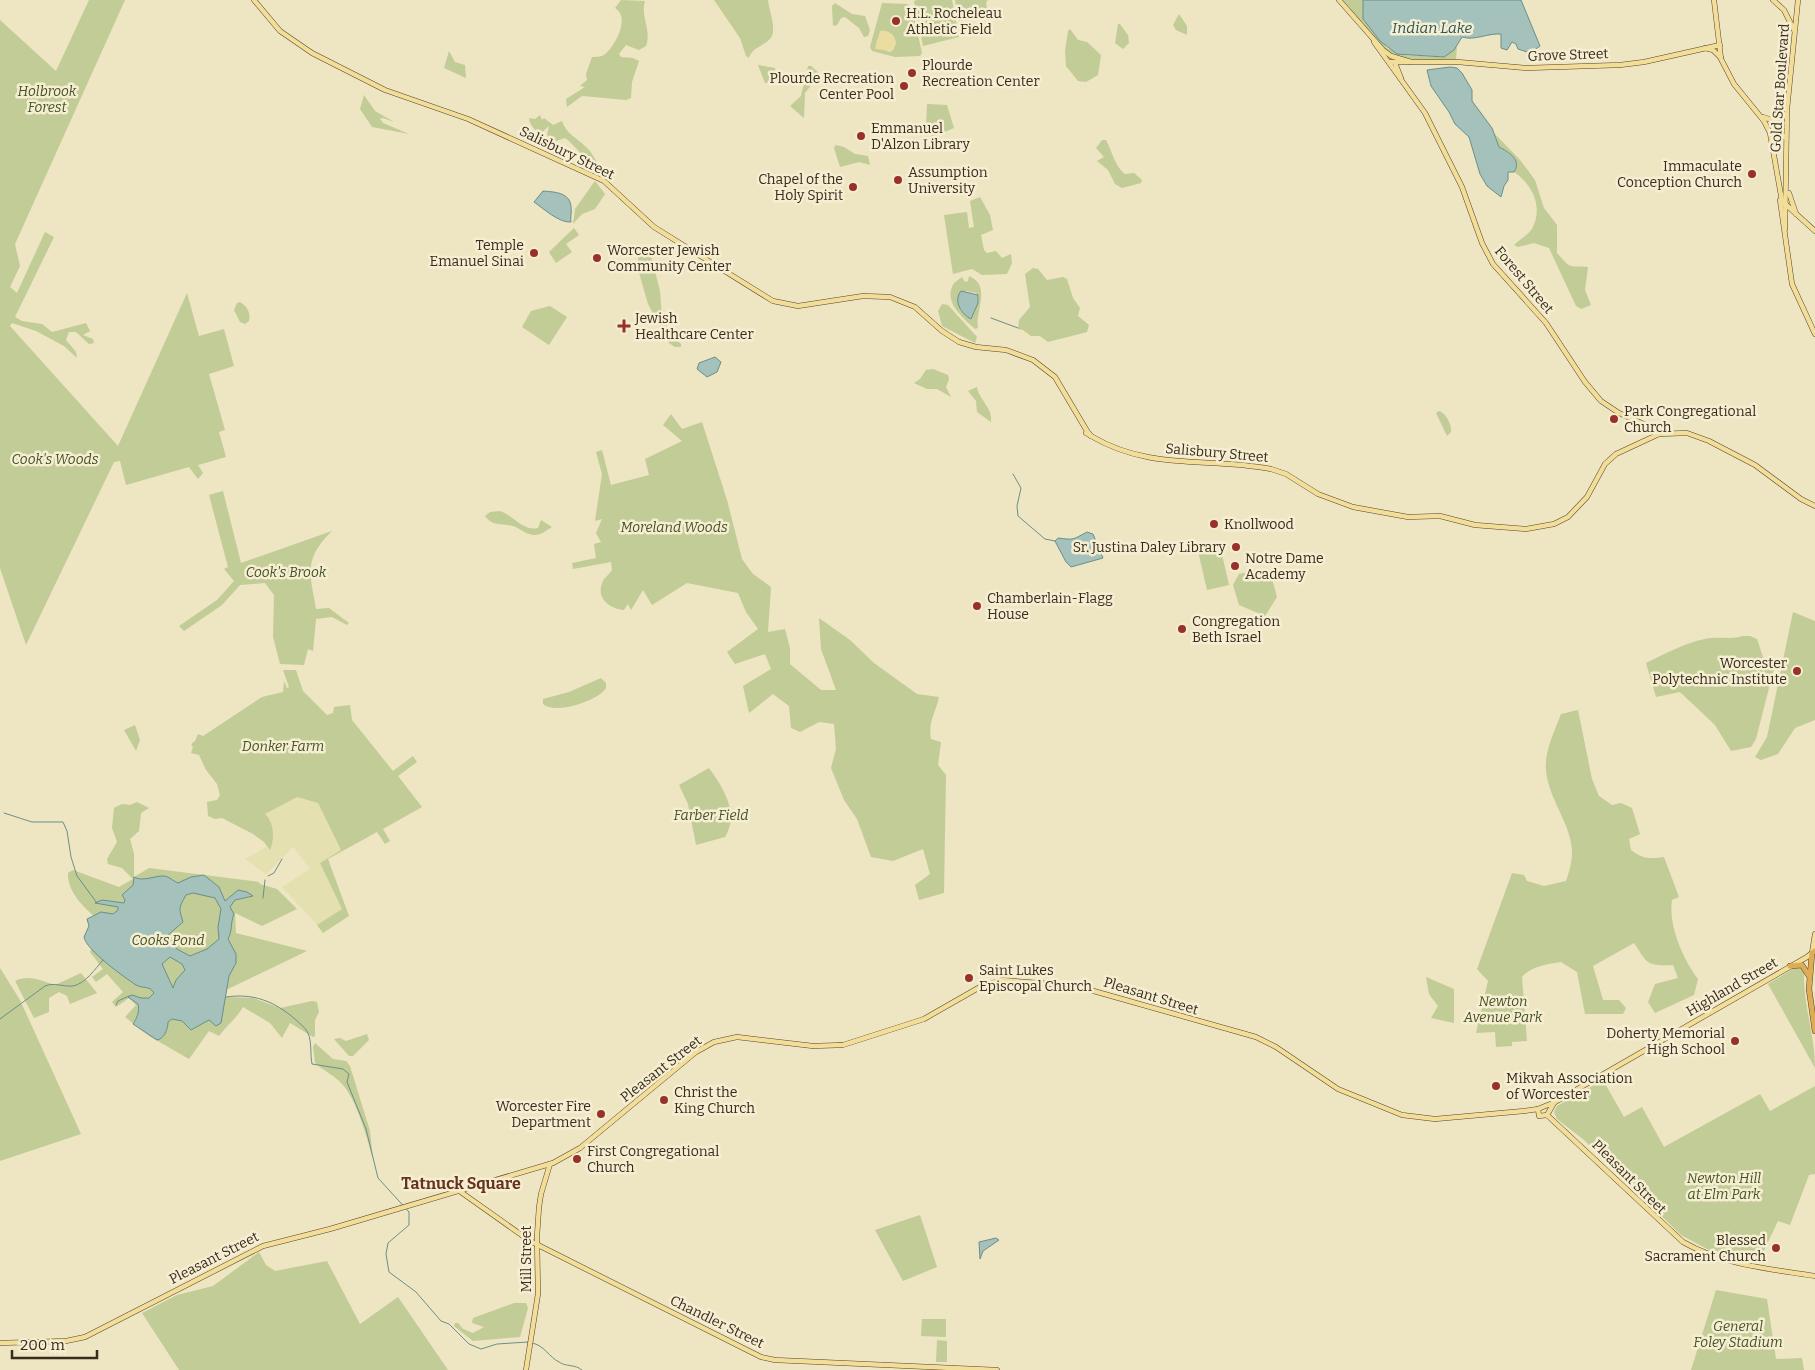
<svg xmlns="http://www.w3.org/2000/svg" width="1815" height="1370" font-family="Bitter,serif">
<rect width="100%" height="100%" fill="#eee5c2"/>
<polygon fill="#e4e0af" points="297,797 318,803 341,850 320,863 343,909 317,925 282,887 310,869 293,847 266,874 245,859 268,846 252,821"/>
<g fill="#c1cc96" fill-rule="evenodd">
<polygon points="89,0 125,0 15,244 20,266 10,287 17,293 45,232 54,237 15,317 22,321 42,324 52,332 86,323 90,331 83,335 93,339 94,343 89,344 76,332 69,332 66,340 76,352 77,358 64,346 36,331 12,323 10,326 118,446 187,293 199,336 224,329 234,366 209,374 225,430 219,432 226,457 198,465 203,473 198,479 189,467 126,485 120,461 114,462 26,645 0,568 0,20 56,71"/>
<path d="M621,0L645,1C640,15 652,31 646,46L639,50L626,45L619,54L621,57L633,58L639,61L632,82L631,98L626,100L582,96L567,107L566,99L585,87L580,86L587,80L586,74L592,57C596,57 600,57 604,55C615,47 631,17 615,8Z"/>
<path d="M714,0H768C769,10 774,21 773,32C772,45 752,45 749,58L746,56L740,38Z"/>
<polygon points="917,0 952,0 959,37 923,46 914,1"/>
<polygon points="955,0 988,0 986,2 988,16 959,21"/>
<path d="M1343,0H1363V19L1387,48L1402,55L1444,57L1457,46L1456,60C1440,59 1421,62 1405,58C1377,53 1361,19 1343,0Z"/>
<polygon points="835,3 852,14 865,16 870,30 868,36 864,37 859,28 845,17 841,18 837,25 833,26 832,6"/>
<path d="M882,3L907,4L912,7L922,53L920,56L895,57L872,51L870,47ZM893,35L896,43L893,50L890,52L878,48L876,45L878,38Z"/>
<polygon points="1179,14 1187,26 1187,35 1176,30 1173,25"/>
<polygon points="1118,24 1120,24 1128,35 1129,43 1123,49 1115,43"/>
<polygon points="1070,29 1078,40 1087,42 1101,55 1098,75 1086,82 1078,81 1066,66 1065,51 1068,31"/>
<polygon points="449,51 455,62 465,65 466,78 444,68"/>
<polygon points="758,65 775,68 775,82 765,83"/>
<polygon points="808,66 811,66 820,74 805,93 804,118 790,106 801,96"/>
<polygon points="364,95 375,111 394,122 383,118 380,119 383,123 409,134 372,127 360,109"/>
<polygon points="927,104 947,105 954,128 931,138 931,128 926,127"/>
<path d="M540,115L542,120L544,118L553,125L562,121C567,135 576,137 586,147C591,151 594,158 598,163L597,170L569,141L565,138L556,141L547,135L549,126L541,133C536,132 529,124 529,118L535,119Z"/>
<path d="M1494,133L1520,160L1535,180L1544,208L1557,225V253C1573,271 1568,265 1588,267L1585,290L1591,305L1581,309L1576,306L1549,248L1534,243L1518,247L1514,245C1520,239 1529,235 1533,227C1543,206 1532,184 1514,172C1521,160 1509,151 1499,147Z"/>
<path d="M1102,140H1106C1112,151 1115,167 1125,174L1134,173L1142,180L1141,183L1122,188L1115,184L1108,170L1097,161L1104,157L1096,148Z"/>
<polygon points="836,145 844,147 855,154 868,156 870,165 859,162 840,167 834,148"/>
<polygon points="595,181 605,194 595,209 582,214 573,224 575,209"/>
<polygon points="980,197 990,215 993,230 981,235 984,250 987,253 996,251 1002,258 1011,254 1012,263 1007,274 982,275 972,269 953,274 944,215 967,212 969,228 974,227 970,201"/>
<polygon points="574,228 579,235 566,244 572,252 556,263 549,252"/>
<polygon points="642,252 647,253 652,259 660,291 662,318 673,337 681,344 681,347 675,347 669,343 648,304 638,269 638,254"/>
<polygon points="1033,268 1038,269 1047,280 1063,277 1067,279 1073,298 1080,308 1078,316 1089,325 1087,332 1048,342 1040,336 1031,336 1023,330 1018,329 1019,320 1030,307 1025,274"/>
<path d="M969,276C992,286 975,310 978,328L975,329C963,318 942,301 954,283L962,277L965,282L968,281ZM966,291L976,293L979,297L971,319L960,310Z"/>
<path d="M240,302C247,306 251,313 249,321L245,324L240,322L234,310L237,303Z"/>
<polygon points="942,304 948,305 977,337 975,343 942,326 938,311"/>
<polygon points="550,306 567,317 549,345 522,327 531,311"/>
<polygon points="933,369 948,375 949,379 946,387 951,397 937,389 927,389 914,383 920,379 926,370"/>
<path d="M977,387C979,400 993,408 991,422L977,412L976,401L968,391Z"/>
<path d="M1439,411C1446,413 1452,425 1451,432L1447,436L1436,413Z"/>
<path d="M671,414L682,429L702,422L727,500L742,559L753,574L771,587L768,632L785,629L790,648V664L821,690H836L821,649L819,618L850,640L874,663L917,694L939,697C935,715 928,721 931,739L941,742L938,765L946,775L944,893L919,900L915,885L930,874L923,849L893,861L871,857L857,819L844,800L831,768L836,749L834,724L819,722L800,732L791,728L789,706L773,694L749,713L743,686L771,669L765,654L735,664L727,652L758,629L746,612L738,593L687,583L652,605L643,590L631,610L628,604L624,610C608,608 594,597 604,579C607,576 610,573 612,570L611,562L573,569L572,563L596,558L594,544L601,542L596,533L602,519L595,521L602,474L596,452L602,450L611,485L649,475L645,459L682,441L663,425Z"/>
<path d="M223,491L241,563L332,531C303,559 310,574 316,609L329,608L349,623L347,625L332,617L316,619L313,651L308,649L304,665L280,664L273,637L274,595L265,583L240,585L222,605L184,631L179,626L217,600L234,581L224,569L228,567L209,495Z"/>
<path d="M500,511C513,515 524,532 538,528L541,520L552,527C547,530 541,535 535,535C526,535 520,528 513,526C502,523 493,527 485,516L490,512Z"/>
<polygon points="1220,546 1229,585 1207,590 1198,551"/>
<polygon points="1257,570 1259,578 1271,575 1277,597 1265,616 1239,605 1233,585 1239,574"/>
<polygon points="1793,612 1815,621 1815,720 1795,728 1778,754 1761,760 1755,757 1767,737"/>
<path d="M1743,636H1750L1757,639L1765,663L1769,666L1775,664L1756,739L1751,747L1731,751L1715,725L1680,692L1656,697L1646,663C1665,654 1684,643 1705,639C1718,636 1731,640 1743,636Z"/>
<path d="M283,670H296L303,691L327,715L333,713L334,707L350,705L352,720L393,771L413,756L417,762L398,776L422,807L383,829L390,841L385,844L377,832L328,859L349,916L323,933L317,925L342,909L320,863L341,850L318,803L297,797L265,814C274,822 275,839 270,850L264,842L253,834L222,818L215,819L208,816L207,802L217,800L220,795L217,784L206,770L199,755L191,753L193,747L191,744L195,741L198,734L203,736L262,697L283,692L284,681L287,688L289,687Z"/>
<path d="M601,678L606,683V688C598,701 555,715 543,704V699L569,692Z"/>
<path d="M1578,710L1592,779L1599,796L1612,805L1621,803L1632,808L1640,834L1629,839L1631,850C1642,859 1651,859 1664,857L1679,897L1672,900C1668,925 1683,959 1698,979L1694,995L1655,1013L1648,1002L1655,984L1678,978L1673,965C1646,966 1648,964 1634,943L1593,966L1603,1000H1619L1626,1008L1623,1014H1585L1577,972L1561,962C1548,964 1531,966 1522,977L1527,1041L1512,1042V1046L1496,1047L1495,1032L1476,1033L1488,981L1477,969L1512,873L1524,875L1527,881L1544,886L1566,881C1569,872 1572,863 1572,854C1573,826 1548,799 1546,770C1544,752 1555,730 1561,714Z"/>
<polygon points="135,725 140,740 136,751 124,730"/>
<path d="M709,768C723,787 740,814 725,837L696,845L688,804L679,785Z"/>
<path d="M137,802L149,808L141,813L139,831L130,839L134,854V877L149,868L259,882L260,884L277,889L297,909L262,926L235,913L236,933L307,951L226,990V997L253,998L280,1008L312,1001L317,1002L319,1012L315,1020V1036L313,1037L290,1023L282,1038L270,1023L243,1007C236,1019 227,1025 219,1036L209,1031L189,1059L149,1036L125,1017L136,1005L129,998L116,1007L112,1002L123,992L107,974L96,982L92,977L103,969L90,952L96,937L95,917C83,907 67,891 68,873L73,870L119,887L133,879L122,868L108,864L107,859L117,842L112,828L114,808L122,804L130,805Z"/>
<path d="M1796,967L1802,968L1804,972C1803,1005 1815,1035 1815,1068L1768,984Z"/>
<polygon points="0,968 20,1000 81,1134 0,1161"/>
<path d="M81,973L97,993L70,1004L67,996L59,992L49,998V1012L34,1018L15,981C29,974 42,981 55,985Z"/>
<polygon points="1426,977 1454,989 1454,1023 1431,1018 1438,1006 1429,994"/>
<polygon points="367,1034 369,1040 353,1056 349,1056 334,1039 340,1038 346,1041"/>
<path d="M315,1043L333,1059L346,1061L350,1066L370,1131L373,1159C367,1138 357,1100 342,1084C334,1075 324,1071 315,1063L313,1047Z"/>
<polygon points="1603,1080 1624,1117 1642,1107 1664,1147 1760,1094 1770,1111 1815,1086 1815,1174 1809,1175 1790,1225 1778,1221 1758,1263 1711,1251 1681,1235 1584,1140 1557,1119 1554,1112 1557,1106"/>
<polygon points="920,1215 937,1267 903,1281 875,1230"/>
<polygon points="259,1252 266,1265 275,1271 327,1261 360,1324 398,1297 448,1370 179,1370 142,1313 177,1295 213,1286"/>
<polygon points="1716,1290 1767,1299 1776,1359 1802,1358 1804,1370 1691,1370"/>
<polygon points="514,1303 526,1303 528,1308 520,1337 473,1341 454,1326 455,1323 458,1323 463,1329 473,1333 484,1327 472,1323 473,1318"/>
<polygon points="922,1319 946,1319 946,1337 921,1336"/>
<polygon points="937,1340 947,1341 947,1362 936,1362"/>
</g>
<path fill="#eadd9f" d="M880,31C889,30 894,34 896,43L892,51L875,49Z"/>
<g fill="#a4c1bb" stroke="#6b8f89" fill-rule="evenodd">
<path d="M1363,0H1521L1540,46L1530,53L1518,49L1516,44L1512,42L1507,50L1501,48V34C1488,33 1474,41 1462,37L1454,50L1444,57L1397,54L1380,41L1363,19Z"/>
<path d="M1450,67L1457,68L1462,73L1472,90V101L1492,128L1499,147C1509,152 1522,160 1514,172H1508V180L1504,186L1501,197L1487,186L1480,174L1469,137L1455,124L1449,112L1431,86L1427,70Z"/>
<path d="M543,191C554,192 570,192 571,207C572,212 570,218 571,222C559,223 544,209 534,202Z"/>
<path d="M961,291L978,295V303L971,319C961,314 953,301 961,291Z"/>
<polygon points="715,357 721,362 717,372 707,377 697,369 699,363"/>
<path d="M1087,532L1093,534L1103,558L1071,567L1066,562L1055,541L1058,538C1074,540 1072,540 1087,532Z"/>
<path d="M204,875L219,887L225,901L238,890L247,892L253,896L235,900L230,907L234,914C230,924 233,929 228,939L236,954V963L229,976L221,1023L216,1026L209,1020L191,1030L182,1021L172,1019L168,1022C168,1029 164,1039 157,1040L133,1024C137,1018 140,1011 138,1004L128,997L132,995L141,998H149L154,993C149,985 143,989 136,985C124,977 86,950 84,937L89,926L87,919L101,912L113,914L118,910V907L95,903L102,900L124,903L125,900L122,895L133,885L134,877C142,882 154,876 163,876C169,876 173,881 178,883L191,877ZM193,893L215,898L221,909L218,927L219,939L207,949L190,956L177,949L168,935L183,922C179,908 178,909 186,895ZM170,957L182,964L185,970L176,980L173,988L162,964Z"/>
<polygon points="996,1238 999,1240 983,1251 980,1259 979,1242"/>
</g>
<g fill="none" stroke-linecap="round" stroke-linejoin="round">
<g stroke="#6b8f89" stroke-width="1">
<polyline points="991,318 1018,328"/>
<polyline points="1013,474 1021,488 1017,506 1018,516 1045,539 1055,541"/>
<polyline points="4,813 32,822 63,822 67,831 71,857 77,876 97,903"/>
<polyline points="268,876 274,873 282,859"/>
<polyline points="263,898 265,880"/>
<path d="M226,997C253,993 274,1001 295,1019C299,1023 305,1027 308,1033C312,1042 310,1054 312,1064L343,1069L349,1074L347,1082L366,1129L378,1178L409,1212V1225L388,1243L386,1254L389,1272L416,1292L441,1321L449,1324L469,1344L481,1349L497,1344L528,1342"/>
<polyline points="116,1005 118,1001 129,996"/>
<path d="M0,1019L45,986C55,982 62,987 73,986C85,984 95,969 103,960"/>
<path d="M532,1343C544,1345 549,1357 559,1362C566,1367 575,1364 582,1370"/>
</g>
<defs>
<g id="major">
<polyline points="254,0 280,31 312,53 385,90 468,119 604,181 654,227 773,301 798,306 863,296 890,297 915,307 942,331 959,342 976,347 1006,350 1033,360 1055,377 1087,431 1086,433 1091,436 1087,431"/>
<polyline points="1339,0 1383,50 1391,56 1411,62"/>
<polyline points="1714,0 1721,59 1734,84 1764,121 1770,133 1782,201 1815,231"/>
<polyline points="1773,0 1784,10 1794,30"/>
<polyline points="1374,42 1425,113 1462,187 1482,243 1493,264 1546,323 1585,382 1601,401 1619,413 1655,429 1659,434"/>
<polyline points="1705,48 1713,50 1721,58"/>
<polyline points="1390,62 1458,62 1527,68 1620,65 1644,62 1720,45"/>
<polyline points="1395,63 1401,78"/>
<polyline points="1763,117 1775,121 1786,114"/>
<polyline points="1773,139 1774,135 1779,133 1786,138"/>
<polyline points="1789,193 1796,214"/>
<polyline points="1780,200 1792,284 1815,334"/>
<polyline points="1785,229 1787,109 1798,0"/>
<path d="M1091,436C1150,471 1207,457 1271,469L1286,474L1318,494L1353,507L1408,517L1440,516L1475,525L1526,529L1554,524L1568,517L1587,497L1605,464L1616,454L1659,434L1687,433L1709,441L1755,465L1801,499L1815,506"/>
<polyline points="1538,1109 1539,1116 1547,1115"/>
<path d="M1547,1115L1683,1242C1723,1265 1770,1269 1815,1276"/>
<polyline points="1547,1115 1554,1103"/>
<polyline points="458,1190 530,1241 761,1357 775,1360 997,1370"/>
<polyline points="0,1343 66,1341 85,1337 263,1246 330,1229 553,1163 580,1148 696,1052 714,1042 737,1037 813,1046 843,1045 924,1019 980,987 1002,980 1076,986 1256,1037 1276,1047 1338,1089 1402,1115 1435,1119 1524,1111 1538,1109 1555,1102 1807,957 1812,953 1815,934"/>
<polyline points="526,1370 538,1294 537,1236 539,1207 541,1194 550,1164"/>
</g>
<g id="highway">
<polyline points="1815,951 1812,953 1809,989 1815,1031"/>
<polyline points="1790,966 1802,965 1809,976"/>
</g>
</defs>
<use href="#major" stroke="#56442d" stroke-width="5.5"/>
<use href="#highway" stroke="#56442d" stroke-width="6"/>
<use href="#major" stroke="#f2de99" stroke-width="4.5"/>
<use href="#highway" stroke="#deac52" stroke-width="5"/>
</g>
<g fill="#973129" stroke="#f6eed2" stroke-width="2">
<circle cx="896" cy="21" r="5"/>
<circle cx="912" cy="73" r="5"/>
<circle cx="904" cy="86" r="5"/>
<circle cx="861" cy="136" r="5"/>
<circle cx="1752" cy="174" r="5"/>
<circle cx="898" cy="180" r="5"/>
<circle cx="853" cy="187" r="5"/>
<circle cx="534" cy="253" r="5"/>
<circle cx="597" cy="258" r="5"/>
<path d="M621.5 318.5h5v5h5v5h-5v5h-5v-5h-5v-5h5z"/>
<circle cx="1614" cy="419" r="5"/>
<circle cx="1214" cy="524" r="5"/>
<circle cx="1236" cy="547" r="5"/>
<circle cx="1235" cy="566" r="5"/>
<circle cx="977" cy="606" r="5"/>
<circle cx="1182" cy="629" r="5"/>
<circle cx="1797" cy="671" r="5"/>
<circle cx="969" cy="978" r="5"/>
<circle cx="1735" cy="1041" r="5"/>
<circle cx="1496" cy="1086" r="5"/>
<circle cx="664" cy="1100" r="5"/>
<circle cx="601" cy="1114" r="5"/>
<circle cx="577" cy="1159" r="5"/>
<circle cx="1776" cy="1248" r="5"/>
</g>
<g text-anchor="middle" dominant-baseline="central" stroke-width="5" stroke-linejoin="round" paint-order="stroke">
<g font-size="14" fill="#382c1d" stroke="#f6eed2" text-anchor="start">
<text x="906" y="13">H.L. Rocheleau<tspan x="906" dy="16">Athletic Field</tspan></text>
<text x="922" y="65">Plourde<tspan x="922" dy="16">Recreation Center</tspan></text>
<text x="894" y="78" text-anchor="end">Plourde Recreation<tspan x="894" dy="16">Center Pool</tspan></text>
<text x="871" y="128">Emmanuel<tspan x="871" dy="16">D'Alzon Library</tspan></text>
<text x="1742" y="166" text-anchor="end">Immaculate<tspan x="1742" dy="16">Conception Church</tspan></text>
<text x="908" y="172">Assumption<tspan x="908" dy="16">University</tspan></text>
<text x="843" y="179" text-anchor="end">Chapel of the<tspan x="843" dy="16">Holy Spirit</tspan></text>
<text x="524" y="245" text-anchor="end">Temple<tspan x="524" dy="16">Emanuel Sinai</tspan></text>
<text x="607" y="250">Worcester Jewish<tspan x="607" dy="16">Community Center</tspan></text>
<text x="635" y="318">Jewish<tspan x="635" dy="16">Healthcare Center</tspan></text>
<text x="1624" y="411">Park Congregational<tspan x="1624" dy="16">Church</tspan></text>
<text x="1224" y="524">Knollwood</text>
<text x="1226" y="547" text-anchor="end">Sr. Justina Daley Library</text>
<text x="1245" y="558">Notre Dame<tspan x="1245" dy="16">Academy</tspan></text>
<text x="987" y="598">Chamberlain-Flagg<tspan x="987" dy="16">House</tspan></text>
<text x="1192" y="621">Congregation<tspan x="1192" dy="16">Beth Israel</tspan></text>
<text x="1787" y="663" text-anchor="end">Worcester<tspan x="1787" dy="16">Polytechnic Institute</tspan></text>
<text x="979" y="970">Saint Lukes<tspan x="979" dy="16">Episcopal Church</tspan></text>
<text x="1725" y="1033" text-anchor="end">Doherty Memorial<tspan x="1725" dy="16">High School</tspan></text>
<text x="1506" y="1078">Mikvah Association<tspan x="1506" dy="16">of Worcester</tspan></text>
<text x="674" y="1092">Christ the<tspan x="674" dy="16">King Church</tspan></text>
<text x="591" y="1106" text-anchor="end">Worcester Fire<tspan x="591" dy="16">Department</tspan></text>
<text x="587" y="1151">First Congregational<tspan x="587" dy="16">Church</tspan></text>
<text x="1766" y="1240" text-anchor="end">Blessed<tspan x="1766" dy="16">Sacrament Church</tspan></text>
</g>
<g font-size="14" fill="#382c1d" stroke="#f6eed2">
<text transform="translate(1568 55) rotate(-2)">Grove Street</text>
<text transform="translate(1780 88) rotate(-86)">Gold Star Boulevard</text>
<text transform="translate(567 153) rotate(26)">Salisbury Street</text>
<text transform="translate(1524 280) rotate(50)">Forest Street</text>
<text transform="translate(1217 453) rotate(5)">Salisbury Street</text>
<text transform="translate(1732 987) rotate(-30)">Highland Street</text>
<text transform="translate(1151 996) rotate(17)">Pleasant Street</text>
<text transform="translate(661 1069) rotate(-38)">Pleasant Street</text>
<text transform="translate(1629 1177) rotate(45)">Pleasant Street</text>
<text transform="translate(214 1258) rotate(-27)">Pleasant Street</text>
<text transform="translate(526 1259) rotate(-90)">Mill Street</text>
<text transform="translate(717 1322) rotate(26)">Chandler Street</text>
</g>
<g font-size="14" font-style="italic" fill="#445424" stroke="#f6eed2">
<text x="47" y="91">Holbrook<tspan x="47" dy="16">Forest</tspan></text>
<text x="55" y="459">Cook's Woods</text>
<text x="674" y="527">Moreland Woods</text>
<text x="286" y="572">Cook's Brook</text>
<text x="283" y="746">Donker Farm</text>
<text x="711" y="815">Farber Field</text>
<text x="168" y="940">Cooks Pond</text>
<text x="1503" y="1001">Newton<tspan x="1503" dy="16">Avenue Park</tspan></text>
<text x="1724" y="1178">Newton Hill<tspan x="1724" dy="16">at Elm Park</tspan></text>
<text x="1738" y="1326">General<tspan x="1738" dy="16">Foley Stadium</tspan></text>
</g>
<g font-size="15" font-style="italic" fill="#2d5758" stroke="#f6eed2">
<text x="1432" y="28">Indian Lake</text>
</g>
<g font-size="16" font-weight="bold" fill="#65321d" stroke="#f6eed2">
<text x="461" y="1183">Tatnuck Square</text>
</g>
</g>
<path d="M12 1350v8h85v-8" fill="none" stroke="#382c1d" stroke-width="2.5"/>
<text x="20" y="1350" font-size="15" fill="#382c1d" stroke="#f6eed2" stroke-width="4" paint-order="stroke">200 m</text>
</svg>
